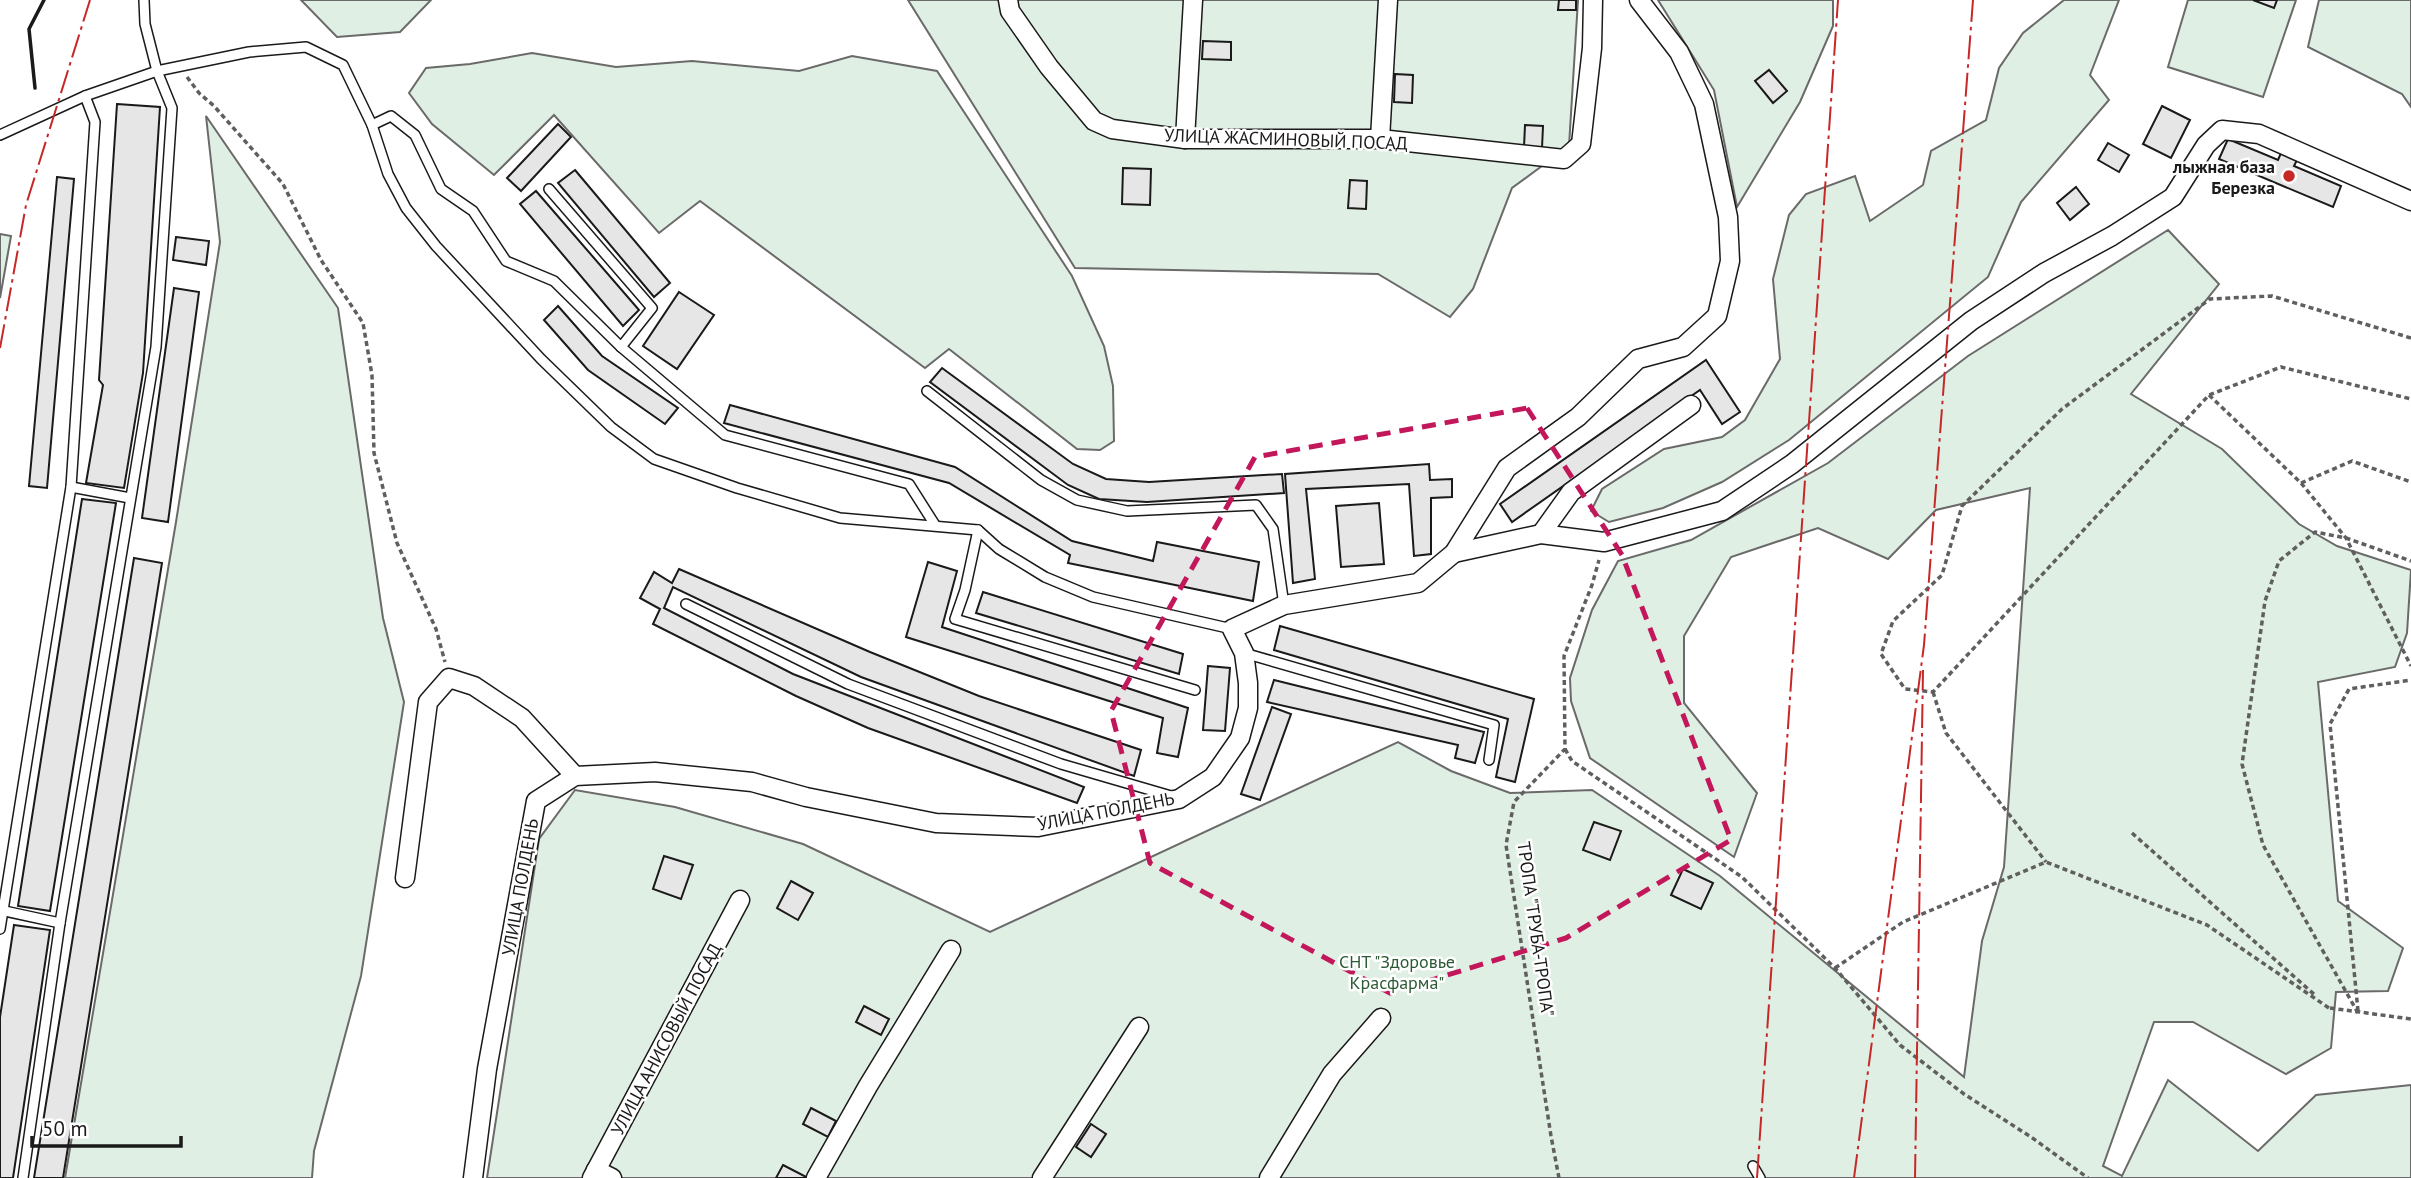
<svg xmlns="http://www.w3.org/2000/svg" width="2411" height="1178" font-family="'PT Sans',sans-serif">
<rect width="100%" height="100%" fill="#fff"/>
<g fill="#e0efe3" stroke="#6a6a6a" stroke-width="2">
<polygon points="301,0 431,0 400,32 337,37"/>
<polygon points="908,0 1578,0 1569,146 1512,188 1473,289 1450,317 1378,274 1075,268"/>
<polygon points="1658,0 1833,0 1833,26 1800,102 1737,207 1714,90"/>
<polygon points="2064,0 2119,0 2090,75 2109,100 2021,202 1988,277 1789,440 1722,482 1663,508 1609,522 1591,511 1602,489 1664,449 1722,437 1745,420 1780,359 1773,279 1789,215 1806,194 1855,176 1870,221 1923,185 1931,151 1986,120 1999,68 2023,33"/>
<polygon points="2188,0 2296,0 2263,97 2168,67"/>
<polygon points="2319,0 2411,0 2411,107 2402,94 2308,47"/>
<polygon points="532,53 616,67 692,61 799,71 852,56 937,71 1072,276 1104,346 1113,386 1114,441 1100,450 1077,449 949,349 925,368 700,201 659,233 554,115 494,175 432,124 409,93 426,68 470,64"/>
<polygon points="206,116 338,308 383,618 404,702 361,976 314,1151 312,1178 65,1178 176,522 220,242"/>
<polygon points="2168,230 2219,284 2131,394 2222,449 2299,524 2337,546 2411,570 2407,633 2395,667 2318,682 2338,901 2403,948 2388,991 2336,992 2331,1048 2286,1074 2193,1022 2154,1022 2103,1166 2122,1176 2168,1080 2258,1151 2316,1095 2411,1085 2411,1178 487,1178 539,839 575,790 675,807 803,844 990,932 1398,742 1451,771 1510,793 1592,790 1720,876 1964,1077 1982,941 2004,867 2030,488 1936,510 1888,559 1818,528 1731,557 1684,636 1684,703 1757,793 1734,857 1590,758 1571,701 1570,678 1592,610 1618,561 1691,540 1828,463 1968,356"/>
<polygon points="0,234 11,236 0,298"/>
</g>
<g fill="#e6e6e6" stroke="#1a1a1a" stroke-width="2">
<polygon points="1559,0 1576,0 1576,10 1558,10"/>
<polygon points="2253,0 2277,0 2274,8"/>
<polygon points="1203,41 1231,42 1231,60 1202,59"/>
<polygon points="1769,70 1787,91 1773,103 1755,81"/>
<polygon points="1395,74 1413,75 1412,103 1394,102"/>
<polygon points="117,104 160,107 143,373 124,488 86,483 103,385 99,380"/>
<polygon points="2162,106 2190,120 2171,158 2143,144"/>
<polygon points="558,124 571,137 521,191 507,178"/>
<polygon points="1525,125 1543,126 1542,148 1524,147"/>
<polygon points="2228,139 2278,160 2281,153 2297,160 2294,166 2341,186 2333,207 2219,159"/>
<polygon points="2108,143 2129,155 2119,172 2098,160"/>
<polygon points="1123,168 1151,169 1150,205 1122,204"/>
<polygon points="575,170 670,283 654,297 558,183"/>
<polygon points="57,177 74,179 47,488 29,486"/>
<polygon points="1350,180 1367,181 1366,209 1348,208"/>
<polygon points="2076,187 2089,204 2070,220 2057,203"/>
<polygon points="536,191 639,310 623,326 520,204"/>
<polygon points="176,237 209,241 206,265 173,260"/>
<polygon points="174,288 199,292 168,522 142,518"/>
<polygon points="679,292 714,315 677,369 643,346"/>
<polygon points="558,306 602,356 678,408 665,424 588,370 544,320"/>
<polygon points="1706,360 1740,412 1722,424 1700,390 1512,522 1500,504"/>
<polygon points="942,368 1073,464 1106,479 1149,482 1282,474 1284,493 1147,502 1099,499 1068,485 930,382"/>
<polygon points="730,405 955,467 1072,541 1153,561 1157,542 1259,562 1253,601 1068,563 1070,555 949,483 724,423"/>
<polygon points="1429,464 1430,480 1452,479 1452,497 1431,498 1431,554 1414,556 1409,484 1306,489 1315,579 1293,583 1285,474"/>
<polygon points="82,499 116,503 50,911 18,906"/>
<polygon points="1379,503 1384,564 1341,567 1336,506"/>
<polygon points="134,558 162,563 63,1178 34,1178"/>
<polygon points="928,562 957,571 942,627 1188,708 1178,757 1157,753 1163,718 906,637"/>
<polygon points="679,569 870,652 979,696 1141,750 1134,776 861,677 673,587 664,608 793,674 1084,787 1077,803 868,728 796,696 653,624 660,609 640,598 654,572 672,583"/>
<polygon points="983,592 1183,654 1179,674 976,613"/>
<polygon points="1280,626 1534,699 1515,782 1496,777 1508,719 1274,650"/>
<polygon points="1208,666 1230,668 1225,731 1203,730"/>
<polygon points="1274,680 1484,732 1475,763 1455,758 1458,745 1267,702"/>
<polygon points="1272,707 1291,714 1260,800 1241,794"/>
<polygon points="1594,822 1621,831 1610,860 1583,850"/>
<polygon points="664,856 693,865 681,899 653,889"/>
<polygon points="1683,869 1713,883 1701,909 1671,895"/>
<polygon points="791,881 813,893 798,920 777,908"/>
<polygon points="14,925 50,930 13,1178 0,1178 0,1017"/>
<polygon points="864,1006 889,1019 881,1035 856,1022"/>
<polygon points="811,1108 836,1121 828,1137 803,1124"/>
<polygon points="1091,1124 1106,1134 1091,1157 1076,1147"/>
<polygon points="783,1165 808,1178 776,1178"/>
</g>
<g fill="none" stroke-linecap="round" stroke-linejoin="round">
<defs>
<g id="lane">
<polyline points="372,125 391,116 415,135 441,189 473,211 506,261 554,281 621,347 725,435 909,484 935,525"/>
<polyline points="0,135 85,96 157,71 249,52 306,47 343,65 372,125 388,174 406,208 436,246 541,359 611,427 654,459 737,488 840,518 978,530 999,549 1045,577 1093,597 1232,629"/>
<polyline points="549,189 652,308 621,347"/>
<polyline points="927,391 1041,480 1077,500 1127,511 1256,505 1273,529 1284,605"/>
<polyline points="71,487 130,498"/>
<polyline points="978,530 965,590 955,619 1195,690"/>
<polyline points="686,604 848,684 1061,764 1171,796"/>
<polyline points="1244,653 1494,725 1489,760"/>
<polyline points="0,910 60,923"/>
<polyline points="0,929 71,487 95,122 85,96"/>
<polyline points="1753,1166 1760,1178"/>
<polyline points="23,1178 60,923 156,347 172,108 157,71 145,24 144,0"/>
</g>
<g id="street">
<polyline points="1008,0 1010,11 1049,67 1094,121 1112,129 1185,139 1380,139 1564,159 1581,144 1592,48 1593,0"/>
<polyline points="1185,139 1193,0"/>
<polyline points="1380,139 1388,0"/>
<polyline points="1541,534 1571,492 1691,405"/>
<polyline points="1454,553 1541,534 1604,542 1722,511 1792,464 1971,321 2044,273 2112,236 2173,197 2206,145 2222,130 2259,134 2411,201"/>
<polyline points="405,878 428,702 449,678 474,686 522,718 575,776"/>
<polyline points="596,1170 612,1178"/>
<polyline points="473,1178 487,1069 536,801 575,776 655,772 752,782 806,797 936,823 1038,827 1179,799 1213,777 1240,738 1248,708 1248,683 1244,653 1232,629 1284,605 1418,583 1454,553 1507,468 1578,417 1638,359 1683,347 1717,316 1730,261 1728,217 1704,104 1679,52 1639,0"/>
<polyline points="592,1178 740,900"/>
<polyline points="816,1178 868,1086 951,950"/>
<polyline points="1042,1178 1139,1027"/>
<polyline points="1269,1178 1332,1074 1381,1018"/>
</g>
</defs>
<use href="#lane" stroke="#1a1a1a" stroke-width="12"/>
<use href="#street" stroke="#1a1a1a" stroke-width="21"/>
<g stroke="#5f5f5f" stroke-width="3.5" stroke-dasharray="5 3.5" stroke-linecap="butt">
<polyline points="187,77 199,93 214,106 283,184 321,260 363,323 372,375 374,453 397,543 436,629 445,662"/>
<polyline points="2411,338 2272,296 2210,299 2062,409 1962,506 1942,575 1893,621 1881,654 1905,689 1933,692 2209,395 2281,367 2411,399"/>
<polyline points="2209,395 2301,483 2346,538 2411,666"/>
<polyline points="2301,483 2352,461 2411,482"/>
<polyline points="1933,692 1946,733 2046,862"/>
<polyline points="1565,749 1572,761 1742,877 1835,968 1900,1045 1964,1094 2031,1137 2088,1178"/>
<polyline points="2132,833 2316,996"/>
<polyline points="1835,968 1903,922 2046,862 2207,925 2329,1008"/>
<polyline points="2330,1008 2411,1019"/>
<polyline points="2358,1011 2330,724 2349,689 2411,680"/>
<polyline points="2358,1013 2263,845 2242,764 2265,601 2279,561 2315,532 2346,538 2411,561"/>
<polyline points="1559,1178 1551,1136 1506,845 1514,802 1565,749 1564,656 1592,585 1599,560"/>
</g>
<use href="#lane" stroke="#fff" stroke-width="9"/>
<use href="#street" stroke="#fff" stroke-width="18"/>
<polyline stroke="#1a1a1a" stroke-width="3.5" points="35,88 29,29 44,0"/>
<g stroke="#c62828" stroke-width="2" stroke-dasharray="24 5 3.5 5" stroke-linecap="butt">
<polyline points="0,348 26,205 90,0"/>
<polyline points="1757,1178 1838,0"/>
<polyline points="1854,1178 1924,645 1973,0"/>
<polyline points="1915,1178 1923,670"/>
</g>
</g>
<path fill="none" stroke="#c2185b" stroke-width="5" stroke-dasharray="14 9" stroke-linejoin="round" d="M1527,408L1622,555L1731,840L1566,938L1390,993L1150,863L1111,711L1255,457Z"/>
<circle fill="#c62828" stroke="#fff" stroke-width="2.5" cx="2289" cy="176" r="7"/>
<g text-anchor="middle" dominant-baseline="central" stroke-width="5" stroke-linejoin="round" paint-order="stroke">
<g font-size="18" fill="#1a1a1a" stroke="#fff">
<text transform="translate(1286 139) rotate(2)">УЛИЦА ЖАСМИНОВЫЙ ПОСАД</text>
<text transform="translate(1106 811) rotate(-11)">УЛИЦА ПОЛДЕНЬ</text>
<text transform="translate(520 887) rotate(-80)">УЛИЦА ПОЛДЕНЬ</text>
<text transform="translate(1536 929) rotate(82)">ТРОПА "ТРУБА-ТРОПА"</text>
<text transform="translate(666 1039) rotate(-62)">УЛИЦА АНИСОВЫЙ ПОСАД</text>
</g>
<g font-size="18" font-weight="bold" fill="#1a1a1a" stroke="#fff" text-anchor="end">
<text x="2275" y="166">лыжная база<tspan x="2275" dy="21">Березка</tspan></text>
</g>
<g font-size="18" fill="#2b5a34" stroke="#fff">
<text x="1397" y="961">СНТ "Здоровье<tspan x="1397" dy="21">Красфарма"</tspan></text>
</g>
</g>
<path d="M32 1136v10h149v-10" fill="none" stroke="#1a1a1a" stroke-width="3.5"/>
<text x="42" y="1136" font-size="21" fill="#1a1a1a" stroke="#ffffff" stroke-width="5" paint-order="stroke">50 m</text>
</svg>
